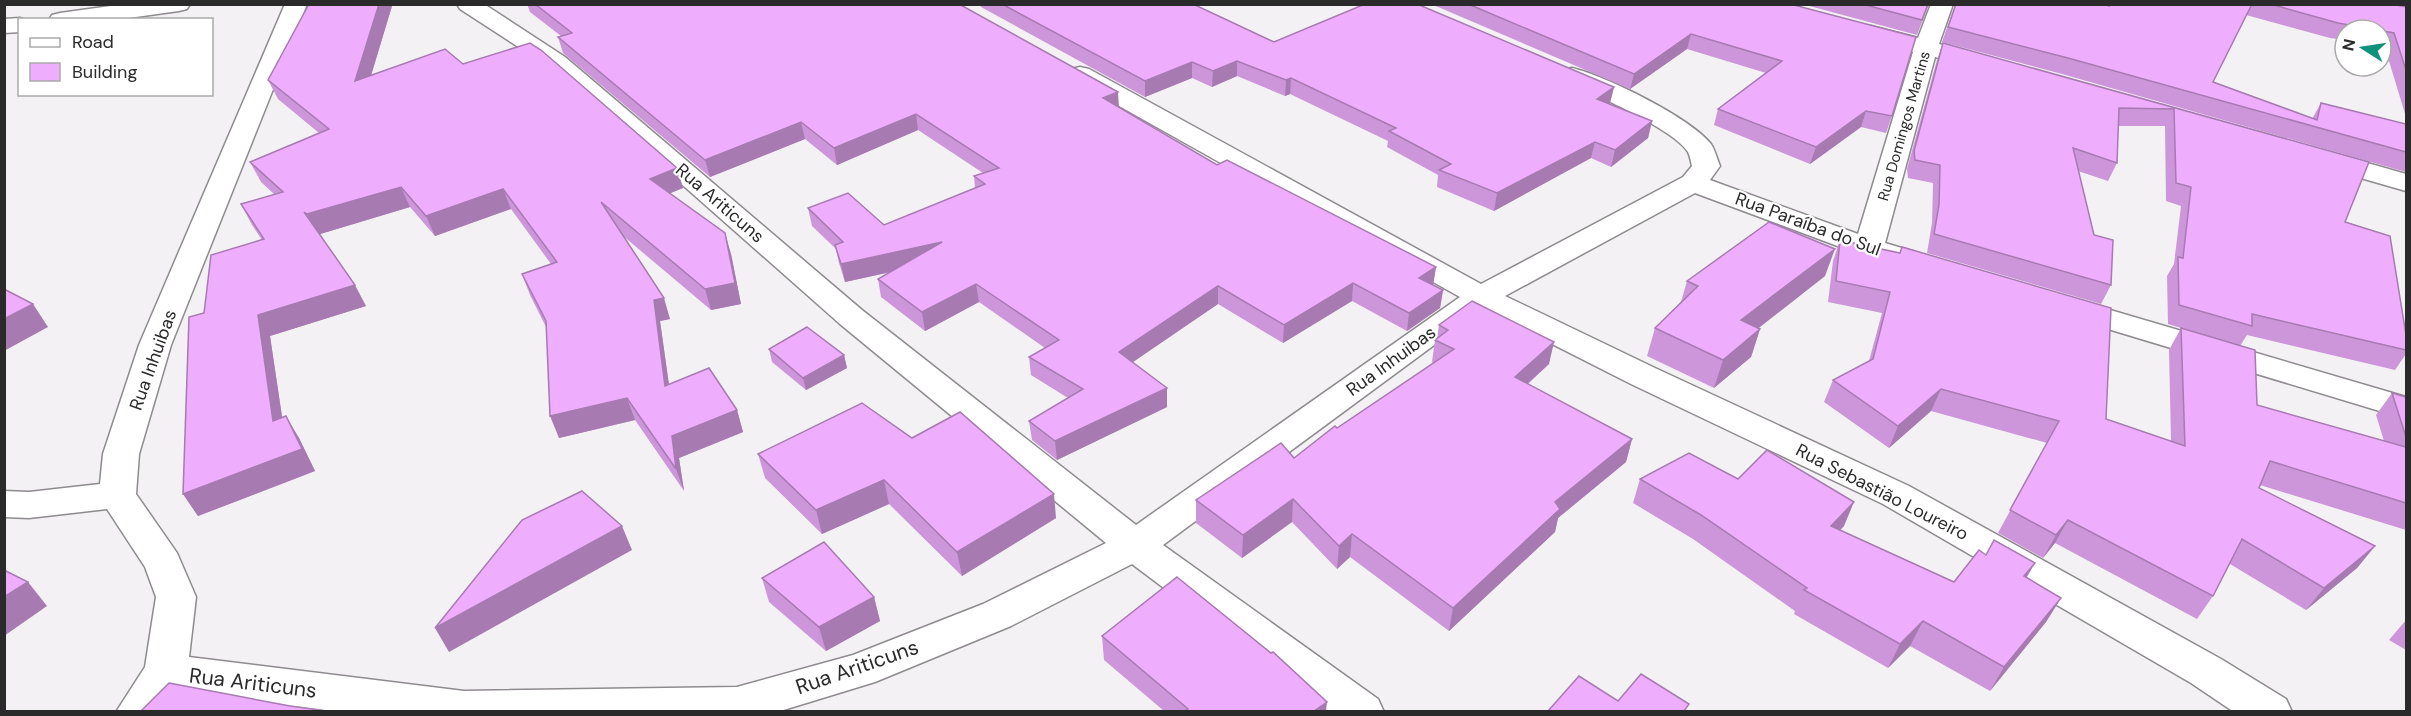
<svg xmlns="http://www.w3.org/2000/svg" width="2411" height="716" font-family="'DM Sans',sans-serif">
<rect width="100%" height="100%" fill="#f4f1f5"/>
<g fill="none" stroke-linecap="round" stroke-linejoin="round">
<defs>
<g id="minor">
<polygon points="125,4 190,4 187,9 179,11 114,20 49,20 52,15 60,13"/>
<path d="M285,4H307L171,345L139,454L136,494L177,553L196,597L189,657L464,691L737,687L853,655L983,604L1106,543L840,324L549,67L460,9L457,4H484L565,57L862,310L1136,525L1460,297L1071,79L1068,74L1071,69L1080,67L1089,69L1481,284L1683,177L1692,166C1691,162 1690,156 1688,152C1674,129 1590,92 1563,80L1560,75L1563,70L1572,68C1606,76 1689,117 1711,144C1715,150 1717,159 1720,166L1710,180L1858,234L1913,52L1863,38L1859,33L1863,28L1871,26L1918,38L1931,4H1953L1939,44L1991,58L1995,63L1991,68L1983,70L1935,57L1885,243L1915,252L1919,258L1915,264L1904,267L1859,254L1695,193L1505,296L1655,368L1909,486L2221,659L2286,699L2292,712H2234L2191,683L1883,504L1631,384L1483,309L1163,545L1378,699L1384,712H1329L1132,564L1011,626L875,682L777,712H340L177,691L163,712H116L145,667L156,597L145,567L107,509L29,518L4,517V491L29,492L100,484L103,454L139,345Z"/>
<polygon points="20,18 25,20 20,20 20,32 4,33 4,19"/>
<polygon points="2322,150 2406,174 2406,191 2312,164 2309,158 2312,152"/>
<polygon points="2066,297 2406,397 2406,419 2055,313 2050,306 2055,299"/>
</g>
</defs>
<use href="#minor" stroke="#8e8b8e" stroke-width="3"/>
<use href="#minor" fill="#fff" fill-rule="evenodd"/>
</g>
<g fill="#cd96da">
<polygon points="309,4 391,4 392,6 371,75 463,64 677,168 683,188 670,193 731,254 741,304 711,310 622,235 670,319 660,321 669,384 737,410 743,432 679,458 684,491 635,420 559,438 546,327 530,295 522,274 551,264 511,209 435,236 410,207 320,234 366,306 270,336 282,417 299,438 315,471 198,516 183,494 204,313 262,240 252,225 241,204 275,195 261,182 250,162 319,133 278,99 268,80"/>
<polygon points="527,4 941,4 1217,165 1436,267 1433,285 1443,290 1440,308 1407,331 1352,301 1283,343 1218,304 1132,362 1167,388 1167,407 1057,460 1032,440 1029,421 1068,398 1031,375 1029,357 1045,348 979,302 925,331 881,297 878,279 891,272 845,282 839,263 836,249 812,226 808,208 884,225 975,188 974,176 983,173 918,130 837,165 805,139 710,177 563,53 558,37 561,36 530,12"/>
<polygon points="981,4 1193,4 1274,42 1614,87 1610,103 1609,104 1652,121 1648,138 1611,167 1591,158 1494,211 1437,187 1438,175 1387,147 1388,141 1290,94 1285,96 1237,76 1212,87 1192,78 1145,97 981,7"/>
<polygon points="1431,4 1789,4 1892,116 1886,133 1861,127 1810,164 1714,125 1718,109 1766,73 1687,49 1630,89"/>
<polygon points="1802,4 1929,4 1917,35"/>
<polygon points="2110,4 2392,4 2406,7 2406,117 2385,48 2381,47 2381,30 2345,30 2345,40 2330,38 2246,15 2213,82 2312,119 2321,103 2406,124 2406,172 2062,74 1942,42 1955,5 2109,6"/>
<polygon points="1943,43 2369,162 2345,222 2406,335 2406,354 2395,370 2247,335 2240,346 2168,324 2167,276 2174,264 2181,206 2166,201 2165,126 2118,126 2117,163 2108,181 2078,171 2094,235 2111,285 2101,304 1927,253 1932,223 1933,183 1908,178 1907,169 1937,60"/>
<polygon points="1840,240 1900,253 1902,247 2106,419 2171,441 2169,350 2181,328 2257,405 2384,441 2376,415 2392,393 2406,397 2406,530 2260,485 2259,488 2375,546 2357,568 2306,610 2230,564 2213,596 2197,619 2055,543 2043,558 1998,533 2047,443 1931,411 1889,448 1824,402 1833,380 1869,361 1882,313 1828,302 1833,261"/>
<polygon points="1825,276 1758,328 1760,329 1751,357 1714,388 1647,356 1655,328 1681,302 1687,281"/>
<polygon points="1439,325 1549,364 1528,384 1632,439 1626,462 1558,518 1555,532 1449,631 1350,557 1337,569 1292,522 1242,558 1196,523 1196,500 1294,458 1433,363 1432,362 1435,340 1437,338"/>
<polygon points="769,349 844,355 847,368 806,390 772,362"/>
<polygon points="912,438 1056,518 962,576 889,504 822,534 765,478 758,454"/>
<polygon points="1640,479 1738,479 1844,526 1840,530 1954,582 2026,578 2061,598 2046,622 1990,691 1910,646 1888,668 1794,614 1795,611 1693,539 1633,503"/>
<polygon points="762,578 874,597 880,621 826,651 769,602"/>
<polygon points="2406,620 2406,650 2389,640"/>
<polygon points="1102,636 1326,711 1164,711 1104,660"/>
</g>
<g fill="#a77ab1">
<polygon points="379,4 391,4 392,6 364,99 355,81"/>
<polygon points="1691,34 1687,49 1630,89 1634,74"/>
<polygon points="1237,61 1237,76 1212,87 1213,71"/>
<polygon points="1192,62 1192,78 1145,97 1145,81"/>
<polygon points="1291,78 1290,94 1285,96 1286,80"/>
<polygon points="1614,87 1610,103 1593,115 1597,99"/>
<polygon points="1118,92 1119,108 1103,98"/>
<polygon points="1866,111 1861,127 1810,164 1816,147"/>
<polygon points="916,114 918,130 837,165 834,148"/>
<polygon points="1652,121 1648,138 1611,167 1615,150"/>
<polygon points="801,122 805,139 710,177 705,160"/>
<polygon points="1595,142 1591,158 1494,211 1497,193"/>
<polygon points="677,168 683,188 656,199 650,179"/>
<polygon points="401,187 410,207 317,235 307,214"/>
<polygon points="503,189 511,209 435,236 426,216"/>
<polygon points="725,233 731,254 741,304 711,310 705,289"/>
<polygon points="942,242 945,260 845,282 841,264"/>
<polygon points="1835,249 1825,276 1732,349 1741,320"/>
<polygon points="1436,267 1433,285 1417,296 1419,278"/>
<polygon points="1353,283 1352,301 1283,343 1284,325"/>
<polygon points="976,284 979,302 925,331 922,312"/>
<polygon points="355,285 366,306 270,336 286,443 273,421 258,315"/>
<polygon points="1218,286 1218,304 1120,371 1119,352"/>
<polygon points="1443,290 1440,308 1407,331 1409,313"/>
<polygon points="664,298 670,319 660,321 672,407 665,386 654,300"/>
<polygon points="33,304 48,327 4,351 4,319"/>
<polygon points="1760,329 1751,357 1714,388 1723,360"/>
<polygon points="1554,342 1549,364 1510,399 1515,377"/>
<polygon points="844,355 847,368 806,390 803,378"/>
<polygon points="1167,388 1167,407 1057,460 1055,441"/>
<polygon points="1941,389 1931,411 1889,448 1898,426"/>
<polygon points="627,398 635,420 559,438 550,416"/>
<polygon points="737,410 743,432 679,458 684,491 676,469 672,436"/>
<polygon points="286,416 299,438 315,471 198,516 183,494"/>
<polygon points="1632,439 1626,462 1558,518 1555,532 1449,631 1453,608 1555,502"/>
<polygon points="884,480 889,504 822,534 816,510"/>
<polygon points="1054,494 1056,518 962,576 957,552"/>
<polygon points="1293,499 1292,522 1242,558 1243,535"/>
<polygon points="1854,502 1844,526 1821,550 1831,526"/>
<polygon points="2068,520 2055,543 2043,558 2056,535"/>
<polygon points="622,526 632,550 449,652 435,628"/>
<polygon points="1352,534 1350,557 1337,569 1339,546"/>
<polygon points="2375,546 2357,568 2306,610 2324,588"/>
<polygon points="2035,563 2021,587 2024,576"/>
<polygon points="28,582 47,606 4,636 4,597"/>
<polygon points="874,597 880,621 826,651 819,627"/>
<polygon points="2061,598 2046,622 1990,691 2004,667"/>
<polygon points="1923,621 1910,646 1888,668 1900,644"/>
<polygon points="1327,702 1326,711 1314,711"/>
</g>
<g fill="#eeaefd" stroke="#a77ab1" stroke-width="1.5">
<polygon points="309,4 379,4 355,81 445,49 463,64 530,43 541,50 677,168 650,179 725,233 735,283 705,289 601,202 664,298 654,300 665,386 709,368 737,410 672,436 676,469 627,398 550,416 546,321 522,274 557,262 503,189 426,216 401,187 307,214 304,212 355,285 258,315 273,421 286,416 302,449 183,494 189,317 204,313 211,255 264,239 241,204 283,192 250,162 329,129 268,80"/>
<polygon points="535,4 959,4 1118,92 1103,98 1217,165 1227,160 1436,267 1419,278 1443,290 1409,313 1353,283 1284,325 1218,286 1119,352 1167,388 1055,441 1029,421 1083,389 1029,357 1059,340 976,284 922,312 878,279 942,242 841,264 835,245 843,242 808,208 848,193 884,225 985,184 974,176 999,168 916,114 834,148 801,122 705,160 558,37 572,33"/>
<polygon points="1002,4 1193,4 1274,42 1365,4 1417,4 1609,85 1614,87 1597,99 1652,121 1615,150 1595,142 1497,193 1439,170 1451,164 1389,131 1396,128 1291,78 1286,80 1237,61 1213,71 1192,62 1145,81"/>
<polygon points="1468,4 1790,4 1916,37 1892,116 1866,111 1816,147 1718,109 1782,61 1691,34 1634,74"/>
<polygon points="1862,4 1928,4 1922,20"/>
<polygon points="1956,4 2103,4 2109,6 2110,4 2252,4 2213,82 2317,120 2321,103 2406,124 2406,152 2068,58 1948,27"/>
<polygon points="2270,4 2392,4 2406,7 2406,70 2394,33 2338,23"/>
<polygon points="1943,43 2369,162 2345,222 2390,236 2406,335 2406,350 2252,314 2252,326 2179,305 2178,257 2183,258 2191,187 2176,183 2174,109 2119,108 2117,163 2073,148 2094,235 2113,240 2111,285 1934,234 1939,205 1940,165 1915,160 1914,151"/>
<polygon points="1769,222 1835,249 1741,320 1760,329 1723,360 1655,328 1698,286 1687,281"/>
<polygon points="1840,240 1900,253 1902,247 2111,308 2106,419 2185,446 2181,328 2255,350 2257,405 2406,447 2406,503 2270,461 2259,488 2375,546 2324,588 2242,539 2213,596 2068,520 2056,535 2010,510 2059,421 1941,389 1898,426 1833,380 1873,359 1890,292 1836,281"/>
<polygon points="4,289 33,304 4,319"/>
<polygon points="1472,301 1554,342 1515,377 1632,439 1555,502 1560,509 1453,608 1352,534 1339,546 1293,499 1243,535 1196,500 1281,443 1294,458 1335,426 1337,428 1454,349 1435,340 1448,330 1439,325"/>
<polygon points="807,327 844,355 803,378 769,349"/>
<polygon points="2392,393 2406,397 2406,437"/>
<polygon points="862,403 912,438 960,412 1054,494 957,552 884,480 816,510 758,454"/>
<polygon points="1767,450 1854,502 1831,526 1954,582 1979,550 1986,555 1994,540 2035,563 2024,576 2061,598 2004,667 1923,621 1900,644 1804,590 1807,588 1701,515 1640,479 1689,453 1738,479"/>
<polygon points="582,491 622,526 435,628 522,520"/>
<polygon points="824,542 874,597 819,627 762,578"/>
<polygon points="4,570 28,582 4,597"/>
<polygon points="1177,577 1271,653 1273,652 1327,702 1314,711 1185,711 1188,709 1102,636"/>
<polygon points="1641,674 1689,704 1684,711 1548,711 1579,676 1618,701"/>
<polygon points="169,683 290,706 327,711 141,711"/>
</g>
<g text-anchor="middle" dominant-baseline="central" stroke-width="4.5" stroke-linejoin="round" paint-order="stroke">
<g font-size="15" fill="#2b2a2b" stroke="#fff">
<text transform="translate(1904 126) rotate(-74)">Rua Domingos Martins</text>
</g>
<g font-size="18" fill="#2b2a2b" stroke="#fff">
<text transform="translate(720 203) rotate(41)">Rua Ariticuns</text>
<text transform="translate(1808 224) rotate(20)">Rua Paraíba do Sul</text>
<text transform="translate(153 360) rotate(-70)">Rua Inhuibas</text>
<text transform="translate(1391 361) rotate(-36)">Rua Inhuibas</text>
<text transform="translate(1882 492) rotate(27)">Rua Sebastião Loureiro</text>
</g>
<g font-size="21" fill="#2b2a2b" stroke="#fff">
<text transform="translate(857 667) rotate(-19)">Rua Ariticuns</text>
<text transform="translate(253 683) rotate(7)">Rua Ariticuns</text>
</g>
</g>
<rect width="2411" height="716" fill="none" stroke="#2b2a2b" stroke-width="12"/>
<rect x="18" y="18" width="195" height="78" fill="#ffffff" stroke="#aaaaaa" stroke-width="1.5"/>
<rect x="30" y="38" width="30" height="9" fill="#ffffff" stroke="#aaaaaa" stroke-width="1.5"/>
<text x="72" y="48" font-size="18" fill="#2b2a2b">Road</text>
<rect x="30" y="63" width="30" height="18" fill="#eeaefd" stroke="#aaaaaa" stroke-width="1.5"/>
<text x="72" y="78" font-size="18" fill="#2b2a2b">Building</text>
<g transform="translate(2363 48) rotate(282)"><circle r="28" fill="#ffffff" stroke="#aaaaaa" stroke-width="1.5"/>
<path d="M0-4.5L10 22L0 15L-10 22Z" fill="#0e927b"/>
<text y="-9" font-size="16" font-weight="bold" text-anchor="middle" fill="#2b2a2b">N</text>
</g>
</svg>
